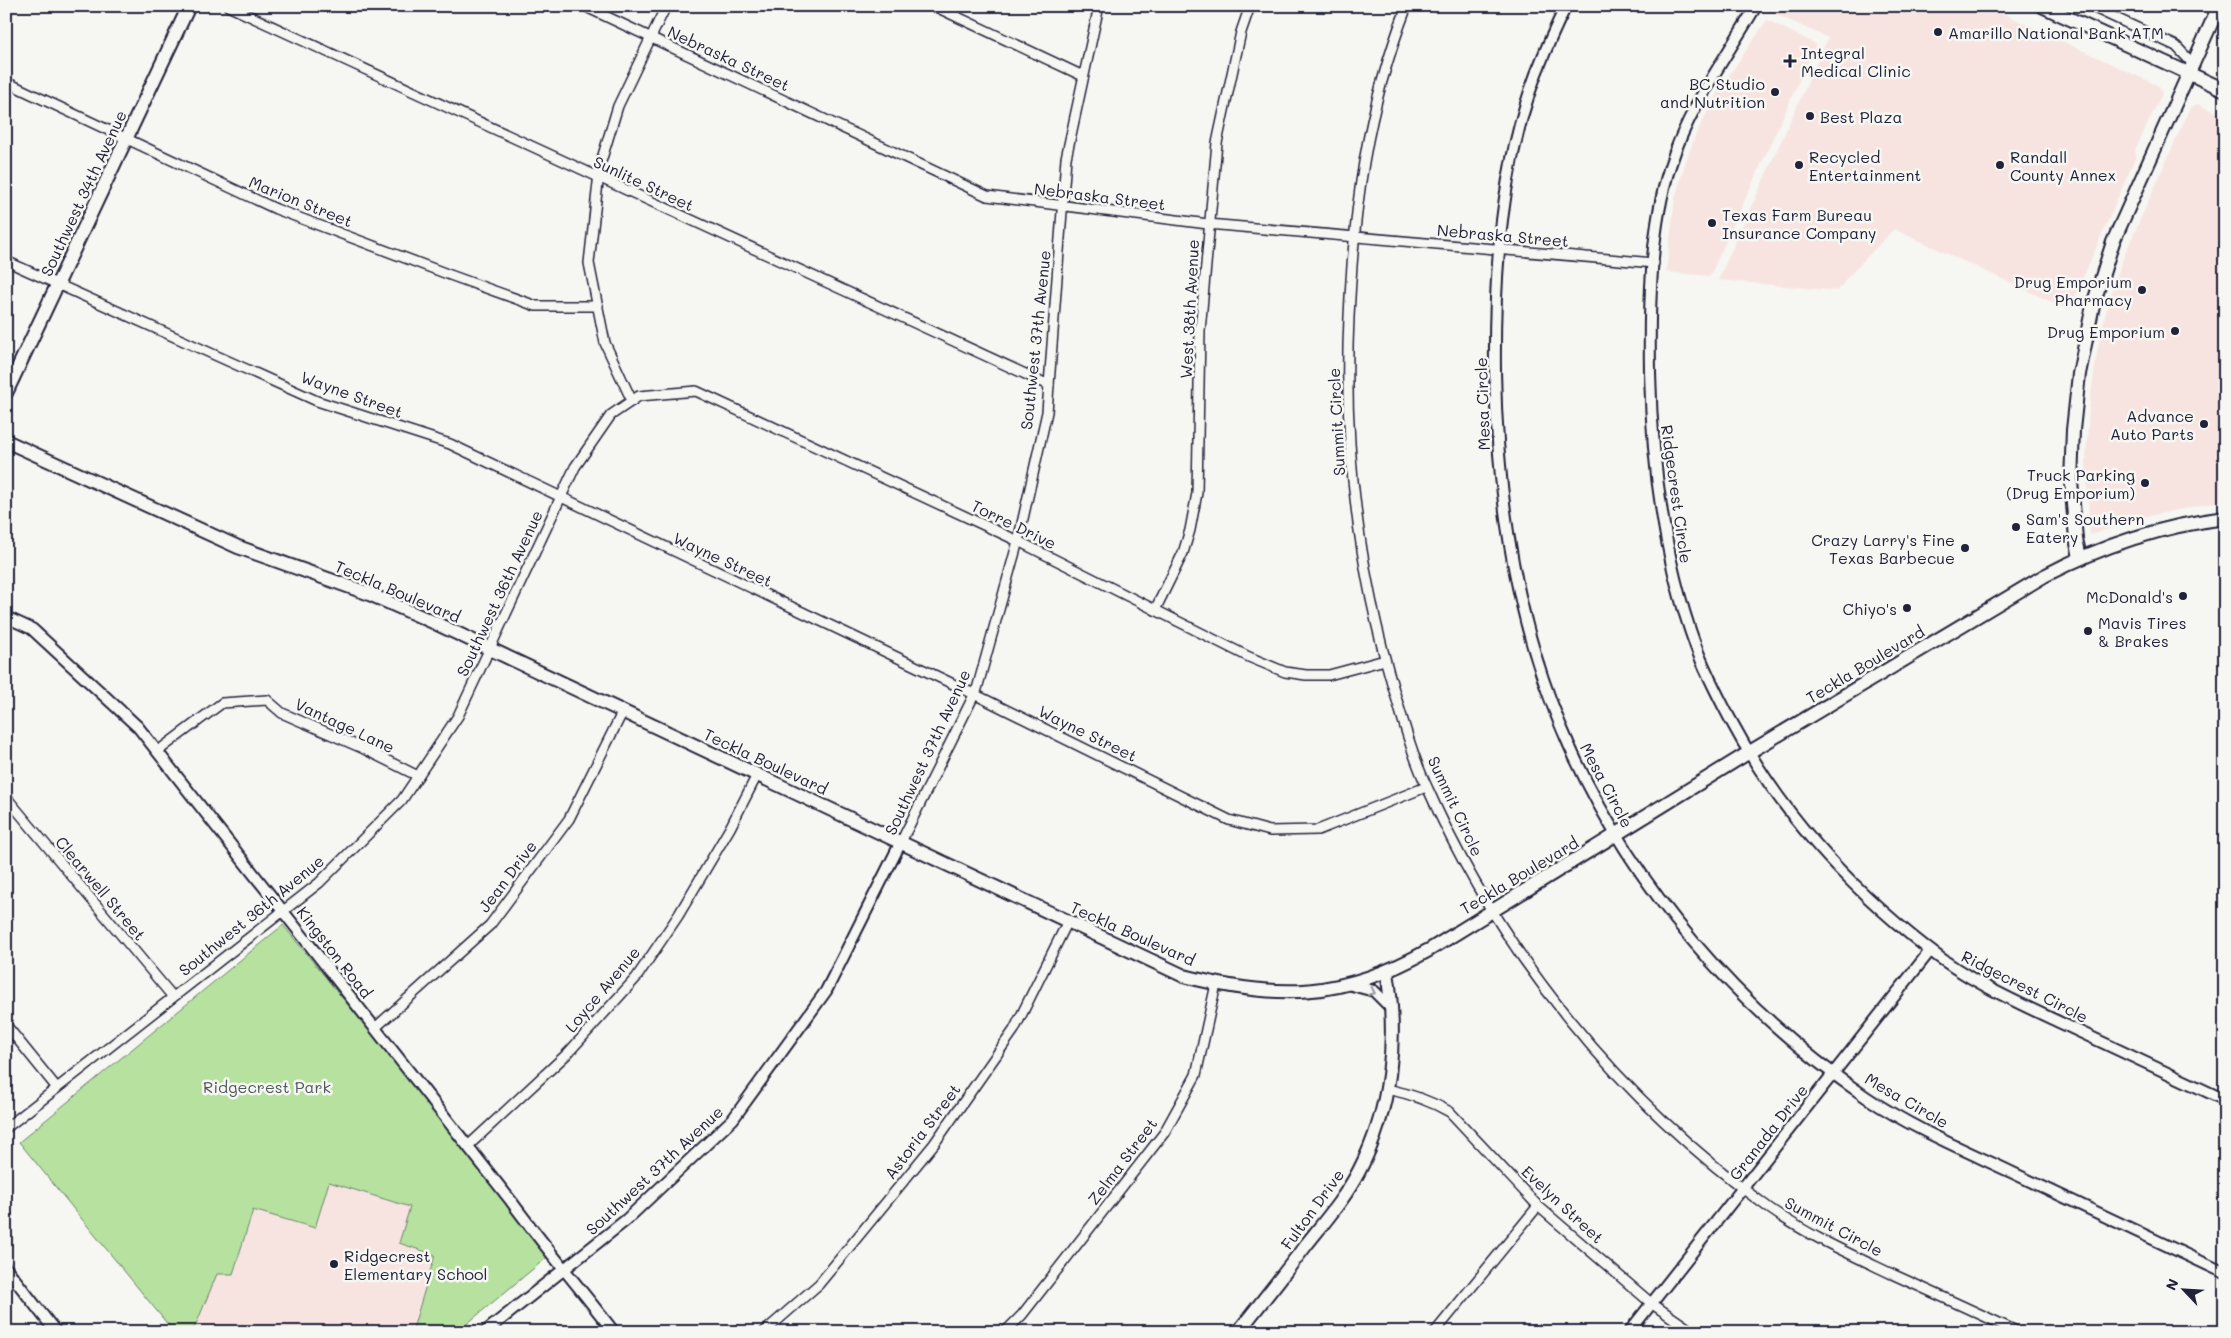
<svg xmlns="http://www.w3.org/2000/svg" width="2231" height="1338" font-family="Mali,sans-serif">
<rect width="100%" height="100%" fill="#f6f6f2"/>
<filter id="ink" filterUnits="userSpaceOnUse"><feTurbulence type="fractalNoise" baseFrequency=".02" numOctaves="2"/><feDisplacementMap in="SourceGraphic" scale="10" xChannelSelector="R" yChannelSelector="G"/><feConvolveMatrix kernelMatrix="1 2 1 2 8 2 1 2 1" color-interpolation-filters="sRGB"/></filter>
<g filter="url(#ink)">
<g fill="#f7e4e1">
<polygon points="1774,6 1987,6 2159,86 2162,94 2135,150 2136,156 2069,310 1894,229 1846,279 1838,291 1718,280 1828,38 1771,12"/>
<polygon points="1767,20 1816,44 1710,276 1666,272 1675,199 1685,164 1696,134 1717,93"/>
<polygon points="2197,104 2225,116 2225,500 2144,517 2090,535 2086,462 2089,410 2097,352 2109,299 2124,256 2190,108"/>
<polygon points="329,1182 410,1207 435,1254 412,1332 189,1332 195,1327 217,1274 233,1274 253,1210 315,1228"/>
</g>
<polygon fill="#b6e19f" stroke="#6c826d" points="283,925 551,1254 457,1332 412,1332 435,1255 399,1243 410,1207 329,1182 315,1228 253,1210 233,1274 217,1274 195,1327 189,1332 174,1332 19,1142"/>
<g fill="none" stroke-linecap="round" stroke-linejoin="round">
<defs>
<g id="minor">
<polyline points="228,6 1049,385"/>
<polyline points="584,6 987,196 1208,224 1654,263"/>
<polyline points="934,6 1083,76"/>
<path d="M1407,6C1366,112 1354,205 1349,317C1343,445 1359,575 1396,697C1405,727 1414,760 1428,789C1502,957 1621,1101 1769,1208C1807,1235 1850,1254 1892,1274C1934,1293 1976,1312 2018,1332"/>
<polyline points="2090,6 2176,46 2194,65"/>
<polyline points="6,82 276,209 450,275 536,306 598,306"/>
<polyline points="6,261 317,401 450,444 974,694 1229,820 1270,831 1318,830 1426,787"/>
<polyline points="632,401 605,343 589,263 600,165 618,106 666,6"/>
<polyline points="1155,610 1183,553 1190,530 1197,493 1200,331 1217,143 1241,32 1250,6"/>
<polyline points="158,751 222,703 267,700 282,713 360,747 418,776"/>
<polyline points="6,797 173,997"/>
<polyline points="901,842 977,689 1018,541 1047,412 1066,158 1099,6"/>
<polyline points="6,1025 57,1088"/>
<polyline points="375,1028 490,925 569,819 623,711"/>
<path d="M1387,1089C1411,1094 1429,1100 1450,1112L1538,1206L1651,1303L1693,1332"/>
<polyline points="6,1128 319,883 402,800 458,716 575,467 611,415 639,396 696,391 1018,541 1249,657 1285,672 1306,675 1329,675 1385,660"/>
<polyline points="468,1146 568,1053 636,978 678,916 730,828 757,775"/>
<polyline points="764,1332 819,1284 934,1144 1014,1030 1068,921"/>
<polyline points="1005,1332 1022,1315 1164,1133 1196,1075 1216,984"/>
<polyline points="1435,1332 1538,1206"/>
</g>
<g id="tertiary">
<path d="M1566,6C1555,28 1545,51 1536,74C1501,168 1494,271 1495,371C1497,498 1516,628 1569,745C1632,886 1738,1010 1866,1097C1910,1127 1962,1149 2011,1172C2082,1205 2153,1239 2225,1273"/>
<path d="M1756,6C1725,59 1689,107 1670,166C1650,229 1649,307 1650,373C1652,466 1664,560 1696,647C1705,671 1717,694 1729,717C1778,810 1844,883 1927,948C1967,980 2014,1001 2061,1023C2115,1048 2170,1074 2225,1100"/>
<path d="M6,617L32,629L138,727L511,1201C544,1246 580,1288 614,1332"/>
<polyline points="1348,984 1374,991 1392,1009"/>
<polyline points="6,1268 56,1332"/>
<polyline points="485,1332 626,1220 733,1119 826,991 901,842"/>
<polyline points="1629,1332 1930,951"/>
</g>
<g id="secondary">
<polyline points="2042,6 2225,90"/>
<polyline points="6,393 189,6"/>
<path d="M6,441L238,547L367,593L433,622L1184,976C1278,1000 1343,999 1429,950L1748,753L2044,576C2101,546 2160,526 2225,518"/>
<polyline points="2080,557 2076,539 2071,481 2073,430 2079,374 2093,305 2113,242 2219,6"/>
<path d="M1238,1332C1261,1303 1284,1274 1306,1245C1325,1221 1345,1198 1359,1171C1391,1110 1398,1040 1387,972"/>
</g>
</defs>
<use href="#minor" stroke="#22223b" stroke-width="12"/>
<use href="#tertiary" stroke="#22223b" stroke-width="14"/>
<use href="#secondary" stroke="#22223b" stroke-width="16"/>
<use href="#minor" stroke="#f6f6f2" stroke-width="9"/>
<use href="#tertiary" stroke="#f6f6f2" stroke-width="10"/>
<use href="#secondary" stroke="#f6f6f2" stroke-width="12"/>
</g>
<defs><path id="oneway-chevron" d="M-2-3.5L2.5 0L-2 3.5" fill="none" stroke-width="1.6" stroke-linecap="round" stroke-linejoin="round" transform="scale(1.25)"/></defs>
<use stroke="#9797a0" href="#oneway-chevron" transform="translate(1372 992) rotate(25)"/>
</g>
<g fill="#22223b" stroke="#f6f6f2" stroke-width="2">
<circle cx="1938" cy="32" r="5"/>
<path d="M1787.5 53.5h5v5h5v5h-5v5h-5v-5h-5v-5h5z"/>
<circle cx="1775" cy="92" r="5"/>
<circle cx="1810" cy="116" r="5"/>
<circle cx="1799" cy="165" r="5"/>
<circle cx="2000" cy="165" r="5"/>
<circle cx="1712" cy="223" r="5"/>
<circle cx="2142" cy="290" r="5"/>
<circle cx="2175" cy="331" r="5"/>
<circle cx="2204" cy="424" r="5"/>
<circle cx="2145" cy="483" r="5"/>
<circle cx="2016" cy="527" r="5"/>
<circle cx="1965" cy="548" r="5"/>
<circle cx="2183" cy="596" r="5"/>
<circle cx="1907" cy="608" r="5"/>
<circle cx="2088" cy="631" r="5"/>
<circle cx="334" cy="1264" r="5"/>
</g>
<g text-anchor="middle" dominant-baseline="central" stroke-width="5" stroke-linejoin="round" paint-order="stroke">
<g font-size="16" fill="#22223b" stroke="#f6f6f2" text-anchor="start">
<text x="1948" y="32">Amarillo National Bank ATM</text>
<text x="1801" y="52">Integral<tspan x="1801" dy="18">Medical Clinic</tspan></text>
<text x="1765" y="83" text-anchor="end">BC Studio<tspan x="1765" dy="18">and Nutrition</tspan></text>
<text x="1820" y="116">Best Plaza</text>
<text x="1809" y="156">Recycled<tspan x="1809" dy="18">Entertainment</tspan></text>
<text x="2010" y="156">Randall<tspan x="2010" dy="18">County Annex</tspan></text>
<text x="1722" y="214">Texas Farm Bureau<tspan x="1722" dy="18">Insurance Company</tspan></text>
<text x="2132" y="281" text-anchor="end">Drug Emporium<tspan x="2132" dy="18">Pharmacy</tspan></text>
<text x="2165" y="331" text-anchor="end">Drug Emporium</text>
<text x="2194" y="415" text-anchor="end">Advance<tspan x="2194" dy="18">Auto Parts</tspan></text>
<text x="2135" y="474" text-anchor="end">Truck Parking<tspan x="2135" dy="18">(Drug Emporium)</tspan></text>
<text x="2026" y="518">Sam's Southern<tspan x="2026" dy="18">Eatery</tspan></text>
<text x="1955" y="539" text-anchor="end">Crazy Larry's Fine<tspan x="1955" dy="18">Texas Barbecue</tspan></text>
<text x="2173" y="596" text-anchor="end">McDonald's</text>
<text x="1897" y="608" text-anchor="end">Chiyo's</text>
<text x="2098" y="622">Mavis Tires<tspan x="2098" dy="18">&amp; Brakes</tspan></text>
<text x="344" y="1255">Ridgecrest<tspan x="344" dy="18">Elementary School</tspan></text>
</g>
<g font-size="16" fill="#22223b" stroke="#f6f6f2">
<text transform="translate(729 58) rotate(25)">Nebraska Street</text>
<text transform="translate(644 183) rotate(25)">Sunlite Street</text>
<text transform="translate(83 193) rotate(-65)">Southwest 34th Avenue</text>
<text transform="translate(1100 196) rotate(7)">Nebraska Street</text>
<text transform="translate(301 201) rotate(22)">Marion Street</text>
<text transform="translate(1503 235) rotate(5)">Nebraska Street</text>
<text transform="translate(1189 309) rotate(-87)">West 38th Avenue</text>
<text transform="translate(1035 340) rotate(-84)">Southwest 37th Avenue</text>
<text transform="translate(352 394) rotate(20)">Wayne Street</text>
<text transform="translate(1482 404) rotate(-92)">Mesa Circle</text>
<text transform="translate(1336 422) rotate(-93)">Summit Circle</text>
<text transform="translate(1677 494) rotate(82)">Ridgecrest Circle</text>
<text transform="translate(1014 524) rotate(26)">Torre Drive</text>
<text transform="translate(723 559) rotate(25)">Wayne Street</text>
<text transform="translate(398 591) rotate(23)">Teckla Boulevard</text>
<text transform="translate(499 593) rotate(-65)">Southwest 36th Avenue</text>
<text transform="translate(1865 664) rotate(-31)">Teckla Boulevard</text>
<text transform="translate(345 725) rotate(25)">Vantage Lane</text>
<text transform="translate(1088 733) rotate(26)">Wayne Street</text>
<text transform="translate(927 752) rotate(-65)">Southwest 37th Avenue</text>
<text transform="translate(766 761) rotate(25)">Teckla Boulevard</text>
<text transform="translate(1607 785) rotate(62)">Mesa Circle</text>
<text transform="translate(1456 806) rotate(65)">Summit Circle</text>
<text transform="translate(1519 875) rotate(-31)">Teckla Boulevard</text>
<text transform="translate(507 876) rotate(-53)">Jean Drive</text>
<text transform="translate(101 888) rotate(50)">Clearwell Street</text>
<text transform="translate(251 915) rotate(-39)">Southwest 36th Avenue</text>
<text transform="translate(1133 933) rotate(24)">Teckla Boulevard</text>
<text transform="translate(335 952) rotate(52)">Kingston Road</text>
<text transform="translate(2025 986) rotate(27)">Ridgecrest Circle</text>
<text transform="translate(602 989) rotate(-50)">Loyce Avenue</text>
<text transform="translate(1907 1100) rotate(30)">Mesa Circle</text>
<text transform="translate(922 1131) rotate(-53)">Astoria Street</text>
<text transform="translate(1768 1132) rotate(-52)">Granada Drive</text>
<text transform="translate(1122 1161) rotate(-53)">Zelma Street</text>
<text transform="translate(654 1170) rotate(-43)">Southwest 37th Avenue</text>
<text transform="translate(1563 1204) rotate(43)">Evelyn Street</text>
<text transform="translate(1312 1209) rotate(-54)">Fulton Drive</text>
<text transform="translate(1834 1226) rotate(28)">Summit Circle</text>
</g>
<g font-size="16" fill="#4e5b59" stroke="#f6f6f2">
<text x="267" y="1086">Ridgecrest Park</text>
</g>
</g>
<rect width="2231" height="1338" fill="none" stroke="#f6f6f2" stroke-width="25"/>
<rect x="12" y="12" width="2206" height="1313" fill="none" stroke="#22223b" stroke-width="2" filter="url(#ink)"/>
<g transform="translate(2184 1290) rotate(295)" stroke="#f6f6f2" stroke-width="4" paint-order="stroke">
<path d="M0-4L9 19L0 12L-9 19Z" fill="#22223b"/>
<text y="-8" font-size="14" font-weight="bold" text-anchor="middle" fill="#22223b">N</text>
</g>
</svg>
